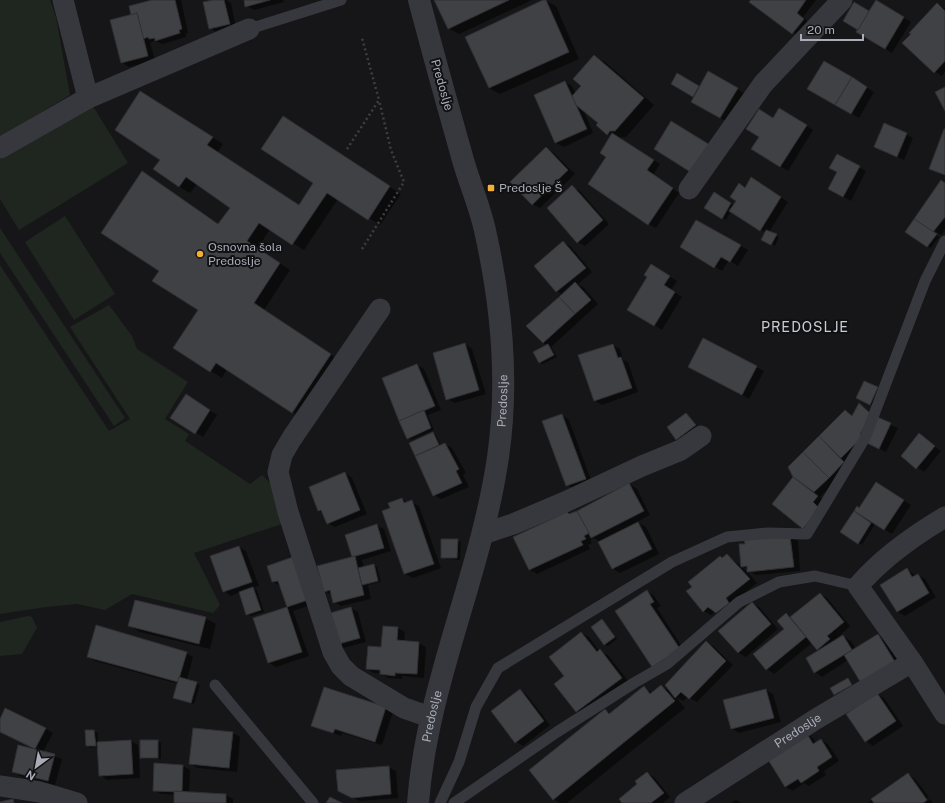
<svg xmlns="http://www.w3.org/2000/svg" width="945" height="803" font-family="'Public Sans',sans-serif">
<rect width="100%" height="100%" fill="#161618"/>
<g fill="#1e261f">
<polygon points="0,0 50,0 56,17 70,95 0,137"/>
<polygon points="91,103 128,163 19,230 0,199 0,159"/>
<polygon points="65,216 115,294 74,320 25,242"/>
<polygon points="0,228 125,418 114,426 0,253"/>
<polygon points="0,265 109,431 130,419 70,327 109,305 132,336 137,349 188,382 165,419 189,434 185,441 250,484 262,475 274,487 285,523 194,553 220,605 213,613 132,594 105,610 77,604 46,607 0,614"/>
<polygon points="28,616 32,617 37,628 22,654 0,656 0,622"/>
</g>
<g fill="#0007">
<polygon points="156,0 181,0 188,33 186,34 186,37 163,44 154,41 150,43 155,60 129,67 121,62 132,15"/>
<polygon points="217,0 226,0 231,3 236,28 217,33 210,28"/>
<polygon points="245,0 283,0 284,2 254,10 246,6"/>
<polygon points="435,0 532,0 459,34 448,28"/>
<polygon points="545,0 556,6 579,59 500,94 489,88"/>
<polygon points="752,0 816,0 803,17 810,24 800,37"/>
<polygon points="876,1 911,22 892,53 858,32 854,4 869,13"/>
<polygon points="937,4 945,9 945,72 942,76 935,72 912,34"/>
<polygon points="594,56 605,62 654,105 626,137 622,137 620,139 660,164 653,175 679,193 656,228 648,224 607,157 612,136 583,109 593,133 564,147 556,143 535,95 565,82 572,86 576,94 582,86"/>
<polygon points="824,62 874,92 859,118 808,88"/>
<polygon points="709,73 744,93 727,122 692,101 695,97 673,84 678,75 700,88"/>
<polygon points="151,98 223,144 217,153 299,206 314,183 294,124 401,194 380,225 338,199 304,250 270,229 258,248 290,270 264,310 341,361 303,419 227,369 222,378 175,348 200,310 160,271 153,179 219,224 231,208 197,184 190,193 179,187 161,159"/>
<polygon points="786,113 813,130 788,171 753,149 773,119"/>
<polygon points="945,130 945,176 930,169"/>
<polygon points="906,134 913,138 904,160 875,147"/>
<polygon points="547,149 554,153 575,174 540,208 533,204 512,182"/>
<polygon points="837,155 866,171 851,201 829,189 838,172"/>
<polygon points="759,183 788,202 769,232 779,237 775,246 763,239 766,233 731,211 726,220 706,208 714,194 734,205 746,189"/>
<polygon points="945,184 945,230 941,235 932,229 931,231 939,237 931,248 907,232"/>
<polygon points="572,187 580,191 609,224 585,246 578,242"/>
<polygon points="697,221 748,250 738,266 729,260 722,271 681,247"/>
<polygon points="564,242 571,247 592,272 578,284 583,287 598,304 551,347 557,357 543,364 539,363 548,345 543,343 563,295 557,291 536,266"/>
<polygon points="651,265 677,281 671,290 682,297 662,330 628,309 649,277"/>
<polygon points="704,339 764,371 749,399 697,370"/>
<polygon points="465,344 472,349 486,394 455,403 447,399"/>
<polygon points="612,345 620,349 623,360 628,362 638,392 602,405 595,401"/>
<polygon points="417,365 424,369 441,410 428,415 434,430 411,440 408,438"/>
<polygon points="865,382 881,390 873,406 857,397"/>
<polygon points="193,400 217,415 203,437 172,418"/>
<polygon points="859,404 878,419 898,428 886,452 868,443 851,466 820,497 824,501 811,532 773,504 794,477 790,468 846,411 853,416"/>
<polygon points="686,414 698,427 680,441 677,439"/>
<polygon points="562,415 569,420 592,483 574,489 567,485"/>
<polygon points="433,433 436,435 441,446 444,444 452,448 466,473 463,475 469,487 441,499 434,495 410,444"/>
<polygon points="919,435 941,451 924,472 902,456"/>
<polygon points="345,473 352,478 367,514 335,527 327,523 324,513 319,511 310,487"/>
<polygon points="629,484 637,489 650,515 637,522 646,527 659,554 620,573 613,569 599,541 594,538 590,541 592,543 588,545 590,549 537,574 530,570 567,513 570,515"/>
<polygon points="884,487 911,505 892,534 875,524 862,545 841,532 857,508 860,509"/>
<polygon points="402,499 408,503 412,502 419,506 441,568 413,578 405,574 384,511 391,509"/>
<polygon points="376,525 384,529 391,551 362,560 364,568 373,566 377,567 381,582 368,585 371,599 341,606 334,602 333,596 325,591 353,558"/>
<polygon points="790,537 798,541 800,571 756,575 742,566"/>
<polygon points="458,540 461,542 460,560 446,559 442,557"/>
<polygon points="239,547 246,551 259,586 253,588 257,590 264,612 251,616 247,614 240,592 231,596 224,591"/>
<polygon points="727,555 747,571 757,583 732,603 724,617 715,612 711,615 704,611 723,559"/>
<polygon points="268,566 314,604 293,611 309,656 276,667 269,663 254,619 288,608 280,586 273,582"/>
<polygon points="907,569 916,576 918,575 925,579 936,597 905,616 898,612 882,585"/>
<polygon points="647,591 654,596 661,606 657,608 686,653 660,670"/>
<polygon points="820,594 827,598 850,626 832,643 843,636 851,641 856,649 878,635 885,639 901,666 848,660 822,677 815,672 820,651 812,643 774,674 767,669 754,654 785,629 786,614 792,617"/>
<polygon points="752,603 759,607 778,629 746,657 739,653 720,631"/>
<polygon points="351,608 358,612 366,642 343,648 336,644"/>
<polygon points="205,618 216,624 210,649 140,632 130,626"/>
<polygon points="602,620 617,639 608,646 604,644"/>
<polygon points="398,628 405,632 404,642 419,643 426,647 424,678 402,676 402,679 388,678 381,673 374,673 367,669"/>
<polygon points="581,633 589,637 599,651 608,655 629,682 584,716 577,711 556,684 565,677"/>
<polygon points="706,642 714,647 733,665 697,702 688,697 683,701 676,697 685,708 567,803 560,803 553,799 605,710 611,714 644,688 653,693 661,686 672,692 670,679"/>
<polygon points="186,653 193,657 187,680 200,685 194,704 174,698 178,684 95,661 88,657"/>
<polygon points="848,679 854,687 838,696 834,695"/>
<polygon points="520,690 527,695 550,725 523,746 516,742"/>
<polygon points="766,690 773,694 781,722 739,733 731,728"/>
<polygon points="877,694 884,698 903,726 873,746 866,741"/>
<polygon points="386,708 393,712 382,745 342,733 341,736 313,725"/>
<polygon points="0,721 46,729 53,733 43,752 62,759 55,785 20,776 13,772 37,750 0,731"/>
<polygon points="86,731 94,731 98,733 98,743 131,741 138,745 139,755 157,741 161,743 161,759 144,759 139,757 140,778 107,780 100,775 98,747 90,748 87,746"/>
<polygon points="233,733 240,737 237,772 197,768 190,763"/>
<polygon points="806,733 813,738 816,743 821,740 828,744 839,761 824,771 826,775 809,786 804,783 793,791 786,787 768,758"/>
<polygon points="155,765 183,766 190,770 189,793 226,795 233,799 233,803 175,803 175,795 161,794 154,790"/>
<polygon points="388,767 396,771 398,798 360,801 346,795"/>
<polygon points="647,773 654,777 670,797 663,803 623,803"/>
<polygon points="908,774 915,779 929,797 921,803 868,803"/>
<polygon points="930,799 933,803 924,803"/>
<polygon points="736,800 742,803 731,803"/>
</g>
<g fill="#404145" stroke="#303034">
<polygon points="152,0 175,0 182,29 179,30 180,33 155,41 155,38 149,39 148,37 143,39 137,13 131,15 129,6"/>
<polygon points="213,0 224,0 230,24 209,29 203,2"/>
<polygon points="244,0 270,0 245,7"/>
<polygon points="434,0 509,0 448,29"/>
<polygon points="543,0 546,0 569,52 489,88 465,37"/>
<polygon points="751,0 806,0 797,13 804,19 792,34 749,2"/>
<polygon points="876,0 904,17 885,49 856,32"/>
<polygon points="854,2 869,11 858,30 843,21"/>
<polygon points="937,3 945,11 945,61 934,73 902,43 911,34 909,33"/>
<polygon points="137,13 148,56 121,63 110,20"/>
<polygon points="594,55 644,98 615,131 610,131 607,135 596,125 598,123 576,105 572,96 581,86 573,79"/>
<polygon points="824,61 852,77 835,105 807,89"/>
<polygon points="708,71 738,88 720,118 691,102"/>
<polygon points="677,73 699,86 693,97 671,84"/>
<polygon points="852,77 867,87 851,114 835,105"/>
<polygon points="565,81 587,129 555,143 534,95"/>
<polygon points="945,87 945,111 935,92"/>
<polygon points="140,91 213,137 207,145 299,205 313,183 261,149 283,116 390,186 368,220 327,193 292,245 259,223 247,241 280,263 254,303 331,354 292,413 216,363 210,372 173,348 198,310 152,281 159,271 101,233 142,171 218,224 230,208 186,177 179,187 153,169 160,160 115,130"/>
<polygon points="779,108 807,125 780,167 751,149 759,137 746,129 759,109 773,118"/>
<polygon points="671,121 710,145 692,173 654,149"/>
<polygon points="884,123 907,133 897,157 874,147"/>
<polygon points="944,129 945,129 945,175 929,169"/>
<polygon points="612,133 654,160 647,170 673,188 648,225 588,184 606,157 600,153"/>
<polygon points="546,147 568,170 532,205 510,182"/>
<polygon points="837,154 860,166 843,197 828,189 837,172 829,168"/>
<polygon points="751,177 781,197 760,231 729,211 736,201 730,197 739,183 745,188"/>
<polygon points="941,180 945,183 945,217 933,232 914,219"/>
<polygon points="572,185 603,220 577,243 547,208"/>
<polygon points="714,192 731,203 722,219 704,208"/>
<polygon points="914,219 937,234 927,247 905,232"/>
<polygon points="696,220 741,245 730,262 721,257 714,268 680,247"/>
<polygon points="766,230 777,234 771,245 761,240"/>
<polygon points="563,241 586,268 556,292 534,266"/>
<polygon points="651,264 670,276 664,285 675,292 654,326 627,310 647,277 644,275"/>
<polygon points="575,282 591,300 575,314 559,297"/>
<polygon points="559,297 575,314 543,343 526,326"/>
<polygon points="703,338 757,366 742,395 688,367"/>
<polygon points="465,343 479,390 446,400 433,353"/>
<polygon points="548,344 554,355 539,363 533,352"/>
<polygon points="613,344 618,358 621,357 632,388 594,401 578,355"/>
<polygon points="417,364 435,406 399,421 382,378"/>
<polygon points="864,381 878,387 870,405 856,398"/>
<polygon points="186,394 210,410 195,434 170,418"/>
<polygon points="859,403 872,415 860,434 863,436 841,458 819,436 845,410 852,416"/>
<polygon points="424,410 431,428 407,439 399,421"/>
<polygon points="686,413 696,425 676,440 667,427"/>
<polygon points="562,414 586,479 566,486 542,421"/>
<polygon points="877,417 891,423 879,449 865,442"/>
<polygon points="433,432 439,445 415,456 409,443"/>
<polygon points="919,433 935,446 916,469 901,456"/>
<polygon points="819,436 844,462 829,478 803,452"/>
<polygon points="445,443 459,469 456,471 462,483 433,496 415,456"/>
<polygon points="803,452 829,478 814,492 793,477 788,467"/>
<polygon points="345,472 360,510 327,524 321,510 318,511 309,487"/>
<polygon points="793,477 818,496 813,502 819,508 803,529 772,504"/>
<polygon points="876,482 904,500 884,530 854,511 857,506 859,508"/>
<polygon points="629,483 644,511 591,538 577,511"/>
<polygon points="402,498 404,503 412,500 434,564 404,574 382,511 390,508 388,503"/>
<polygon points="577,511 589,533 584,536 586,539 581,541 583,545 529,570 513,537 567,512 569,514"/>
<polygon points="854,511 871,523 858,544 840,532"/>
<polygon points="638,522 652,549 612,569 598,542"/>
<polygon points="377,524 384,548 352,557 345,535"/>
<polygon points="790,536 794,567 747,572 747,566 741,567 739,544 745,544 744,540"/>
<polygon points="441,539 458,539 457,558 441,558"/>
<polygon points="239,546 252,582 223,592 210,556"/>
<polygon points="727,554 750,579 726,598 729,603 716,613 708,607 703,612 686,591 692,587 688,582 720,556 722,558"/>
<polygon points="355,556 364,595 333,603 330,590 324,592 317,566"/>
<polygon points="293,557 308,600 287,607 278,581 272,582 267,566"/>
<polygon points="374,564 378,581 362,585 358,568"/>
<polygon points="907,568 912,577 918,574 929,593 897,612 880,585"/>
<polygon points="253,587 261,610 246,615 239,592"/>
<polygon points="647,590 654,602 650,604 680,649 652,667 615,611"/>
<polygon points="820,593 844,622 827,636 830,639 817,650 790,617"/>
<polygon points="135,600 206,617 199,644 128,626"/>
<polygon points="752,602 771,624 738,653 718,631"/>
<polygon points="287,607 302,652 268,663 253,618"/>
<polygon points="351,607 360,638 335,645 327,614"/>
<polygon points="786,613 806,637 766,670 753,654 784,629 777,621"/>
<polygon points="602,619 615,637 604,645 591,627"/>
<polygon points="96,625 187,652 178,682 87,657"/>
<polygon points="383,626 398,627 397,640 419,642 417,674 395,673 395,676 380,674 380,670 366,669 368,646 381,647"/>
<polygon points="581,632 597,652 600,649 622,678 576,712 554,684 564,676 549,657"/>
<polygon points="878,634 895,662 861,683 844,655"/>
<polygon points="843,635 852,650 814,673 806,658"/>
<polygon points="706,641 726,661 689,699 681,692 675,698 665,685"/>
<polygon points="179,677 197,682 191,703 173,698"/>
<polygon points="848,678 852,685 834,695 830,688"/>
<polygon points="661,685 675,701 553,800 529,770 605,709 609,714 644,686 650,694"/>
<polygon points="324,687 386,707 375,742 335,729 333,733 311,726"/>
<polygon points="520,689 544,721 515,743 491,711"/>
<polygon points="766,689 774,718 731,729 723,700"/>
<polygon points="877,693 896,721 865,742 846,714"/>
<polygon points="5,708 46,728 35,749 0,732 0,719"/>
<polygon points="193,728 233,732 229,768 189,764"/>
<polygon points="85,730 94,730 96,746 86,746"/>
<polygon points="806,732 813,744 821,739 832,757 817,767 819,771 801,783 798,779 785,787 767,758"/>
<polygon points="131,740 133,774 99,776 97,742"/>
<rect x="140" y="740" width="18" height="18"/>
<polygon points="18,745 55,754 48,781 12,772"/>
<polygon points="154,763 183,765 182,792 153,791"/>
<polygon points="389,766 391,794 352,798 338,791 336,770"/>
<polygon points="647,772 664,793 651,803 622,803 619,799 637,784 635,781"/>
<polygon points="908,773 927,800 923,803 874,803 871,799"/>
<polygon points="174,791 226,794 226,803 174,803"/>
<polygon points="330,797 342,803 326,803"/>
<polygon points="13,799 14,803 0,803 0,802"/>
</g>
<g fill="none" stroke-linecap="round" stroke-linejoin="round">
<g stroke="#3d3f44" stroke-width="2.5" stroke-dasharray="2 3" stroke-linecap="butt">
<polyline points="347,149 379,100 362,38"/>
<polyline points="362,249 404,182 391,150 379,100"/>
</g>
<g stroke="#37383d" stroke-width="11">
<polyline points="249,29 341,0"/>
<polyline points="215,685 313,803"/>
<polyline points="440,803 459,762 476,707 498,668 672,562 727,537 768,533 807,534 865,438 925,281 945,241"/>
<polyline points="454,803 557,732 634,683 667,664 739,602 779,582 815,576 858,586"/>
</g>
<g stroke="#37383d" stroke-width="21">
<polyline points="63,0 88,98"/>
<polyline points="0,148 88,98 249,29"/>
<polyline points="689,189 763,84 842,0"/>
<polyline points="380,309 292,438 282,455 278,472 288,512 333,652 341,666 351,676 404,708 430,717"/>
<path d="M945,517C913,536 882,558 858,586L912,662L945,714"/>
<polyline points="483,534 513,524 565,502 642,466 681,450 701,436"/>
<polyline points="0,786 40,792 77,803"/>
<path id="s1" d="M685,803L816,719L912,662"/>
</g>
<path stroke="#37383d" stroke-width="22" id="s2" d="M418,803C427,684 481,575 498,457C509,382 502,308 486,235C481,209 470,185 463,160C448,107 433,53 419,0"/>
</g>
<g fill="#f2b134" stroke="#111113" stroke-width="1.5">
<rect x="487" y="184" width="8" height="8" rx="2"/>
<circle cx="200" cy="254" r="4"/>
</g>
<g text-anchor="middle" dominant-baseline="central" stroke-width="4" stroke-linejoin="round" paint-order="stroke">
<g font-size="12" fill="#a8adb8" stroke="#111113">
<text transform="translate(442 85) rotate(74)">Predoslje</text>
<text stroke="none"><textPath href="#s2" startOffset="412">Predoslje</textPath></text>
<text stroke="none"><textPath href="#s2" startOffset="88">Predoslje</textPath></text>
<text stroke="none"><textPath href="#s1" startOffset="134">Predoslje</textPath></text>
</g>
<g font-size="12" fill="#a8adb8" stroke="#111113" text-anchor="start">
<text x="499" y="188">Predoslje Š</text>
<text x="208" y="247">Osnovna šola<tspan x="208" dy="14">Predoslje</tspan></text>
</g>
<g font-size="14" letter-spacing="1" fill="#c9ccd4" stroke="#111113">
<text x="805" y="327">PREDOSLJE</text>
</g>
</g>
<g transform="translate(36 767) rotate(212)" stroke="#111113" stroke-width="3" paint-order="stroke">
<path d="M0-3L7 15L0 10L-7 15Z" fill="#a8adb8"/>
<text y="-6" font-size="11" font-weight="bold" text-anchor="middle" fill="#a8adb8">N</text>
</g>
<path d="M801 34v6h62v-6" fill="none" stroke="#a8adb8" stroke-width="2"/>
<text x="807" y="34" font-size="12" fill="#a8adb8" stroke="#111113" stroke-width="3" paint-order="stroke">20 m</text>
</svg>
